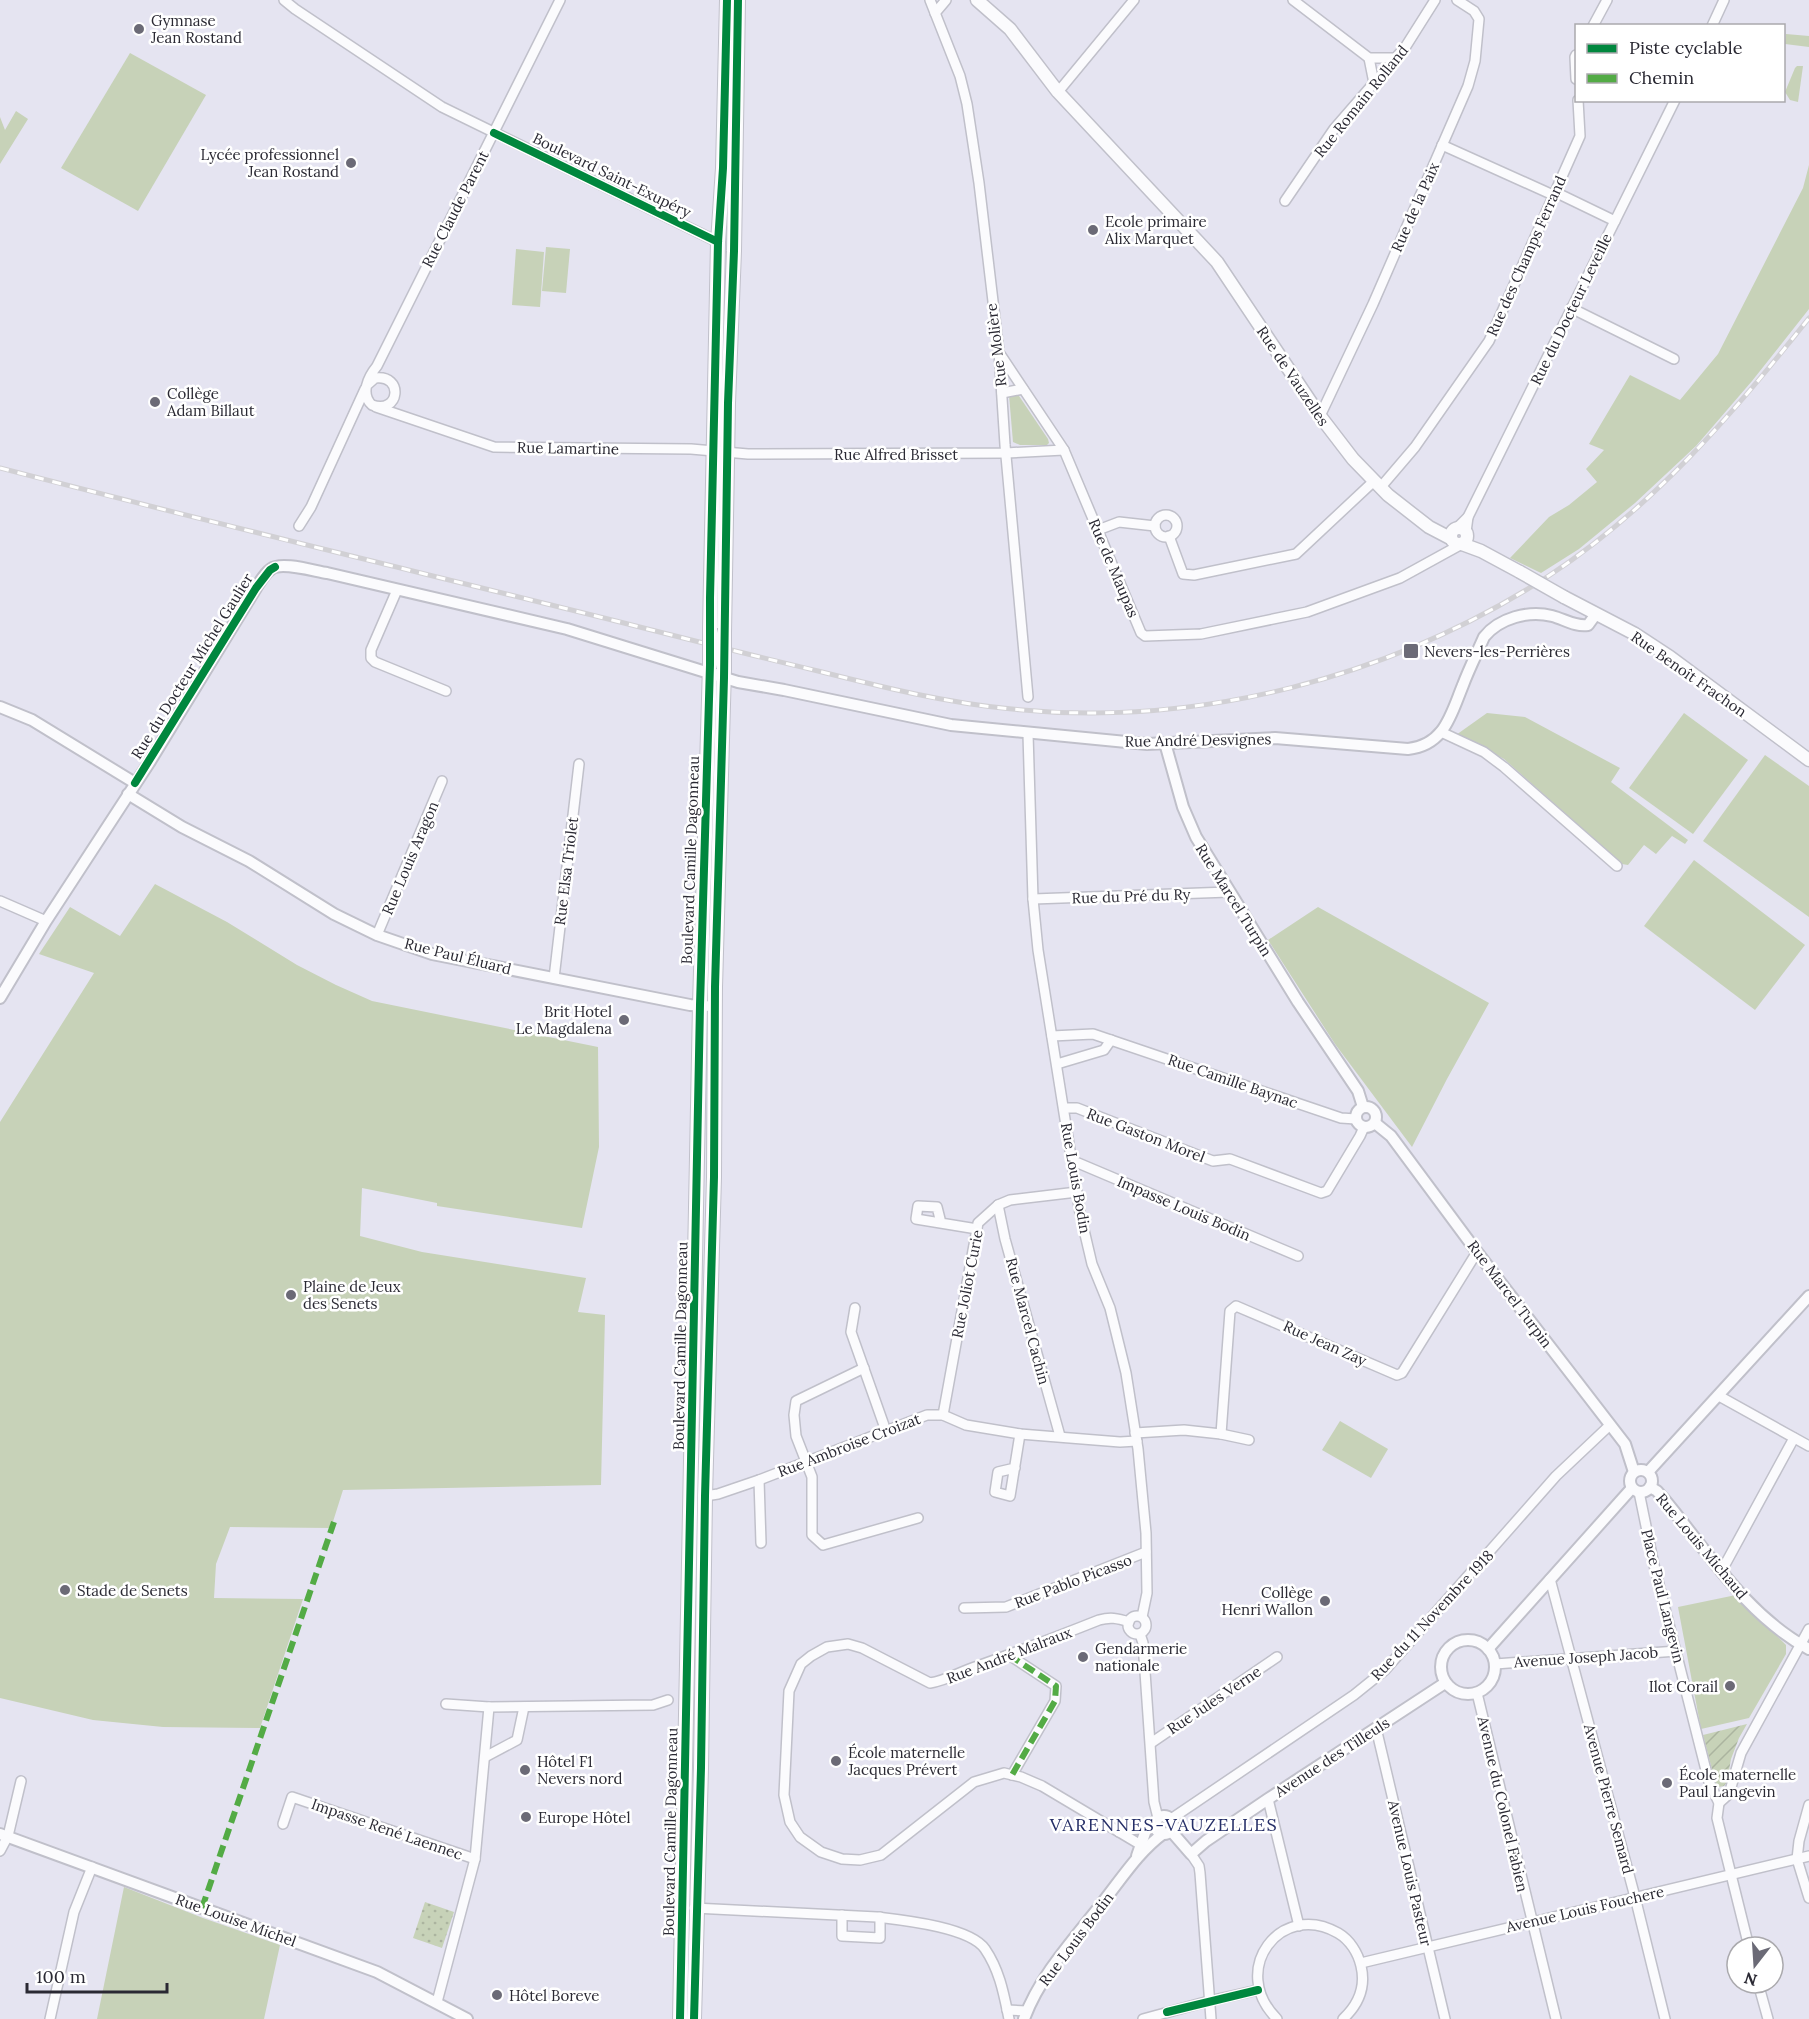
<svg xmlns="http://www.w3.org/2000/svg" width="1809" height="2019" font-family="Lora,serif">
<defs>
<pattern id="park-dots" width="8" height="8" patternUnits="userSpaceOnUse" patternTransform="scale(1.5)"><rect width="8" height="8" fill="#c7d2b8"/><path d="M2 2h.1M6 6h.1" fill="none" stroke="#abb49f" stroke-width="1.8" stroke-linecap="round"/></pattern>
<pattern id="garden-furrows" width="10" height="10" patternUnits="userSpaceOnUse" patternTransform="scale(1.5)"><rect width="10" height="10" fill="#c7d2b8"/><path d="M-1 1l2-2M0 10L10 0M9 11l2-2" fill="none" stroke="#abb49f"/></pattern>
</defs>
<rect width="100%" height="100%" fill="#e5e4f1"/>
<g fill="#c7d2b8">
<polygon points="1786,34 1809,36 1809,47 1785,44"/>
<polygon points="130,53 206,95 138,211 61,168"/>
<polygon points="1797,66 1803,66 1798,102 1790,100 1785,92 1795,68"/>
<polygon points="16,111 28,119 0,164 0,117 5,130"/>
<polygon points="1809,165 1809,309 1752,381 1696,446 1635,503 1579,549 1541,573 1510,558 1549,517 1569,505 1597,482 1586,469 1604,450 1589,444 1630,375 1680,400 1718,354 1803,188"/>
<polygon points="546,247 570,249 566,293 542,291"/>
<polygon points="516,249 544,252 540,307 512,305"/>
<polygon points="1017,393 1048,439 1049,443 1047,445 1020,445 1013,442 1009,395"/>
<polygon points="1487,713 1525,717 1620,768 1611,782 1688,840 1685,844 1672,836 1656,854 1644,845 1628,865 1622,864 1504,759 1456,735"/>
<polygon points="1684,713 1748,760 1693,834 1629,788"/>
<polygon points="1765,755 1809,786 1809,917 1703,841"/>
<polygon points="1694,860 1805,945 1755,1010 1644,926"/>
<polygon points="155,884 227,922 297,965 336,985 372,1001 598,1047 599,1147 582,1228 437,1206 437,1203 362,1188 360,1236 422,1252 586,1278 578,1312 605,1315 601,1485 343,1490 331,1528 230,1527 216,1564 214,1598 303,1599 260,1728 163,1727 93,1720 0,1698 0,1122 94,973 39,954 70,907 120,936"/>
<polygon points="1318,907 1489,1003 1447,1079 1412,1147 1335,1044 1268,940"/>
<polygon points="1340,1421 1388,1449 1371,1478 1322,1450"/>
<polygon points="1736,1595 1786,1645 1786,1654 1749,1718 1701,1729 1678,1607"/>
<polygon points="124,1887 203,1918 280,1945 264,2019 97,2019"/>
</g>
<polygon fill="url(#park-dots)" points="425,1902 454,1912 442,1948 413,1938"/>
<polygon fill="url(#garden-furrows)" points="1747,1724 1739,1738 1731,1759 1727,1782 1724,1786 1719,1787 1716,1785 1703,1735"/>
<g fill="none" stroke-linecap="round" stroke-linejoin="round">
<defs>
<g id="minor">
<polyline points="284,0 295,9 442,107 718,242"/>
<polyline points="930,0 960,76 967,104 979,183 999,352 1005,445 1028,697"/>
<polyline points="1293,0 1369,58 1396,58"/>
<polyline points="935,13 946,0"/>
<polyline points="1593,26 1607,0"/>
<polyline points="1712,26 1724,0"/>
<polyline points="1576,55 1575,57 1576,79"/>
<polyline points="1369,58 1374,83"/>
<polyline points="1058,92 1134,0"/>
<polyline points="1442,145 1553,195"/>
<polyline points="1555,192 1615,221"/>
<polyline points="1285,201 1334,129 1406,46 1435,0"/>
<polyline points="1571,308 1674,359"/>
<polyline points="1000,354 1064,450 1141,633 1145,636 1201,634 1307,612 1400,578 1460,545"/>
<path d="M367,385L375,378C404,374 400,415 372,405C360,394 368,377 377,366L560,0"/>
<polyline points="1002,393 1023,389"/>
<polyline points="376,407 494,447 691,449 748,454 1006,453 1064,450"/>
<polyline points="1320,416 1373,304 1468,86 1475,61 1479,19 1474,11 1457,0"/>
<polyline points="1380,488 1415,447 1489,341 1580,136 1578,100"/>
<circle cx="1166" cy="526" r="11"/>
<polyline points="299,526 311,507 365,389"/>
<polyline points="1457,528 1468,517 1675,100"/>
<polyline points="1098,530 1119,522 1155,526"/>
<polyline points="1466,532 1468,517"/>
<polyline points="1169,536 1183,574 1194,575 1296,554 1374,481"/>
<polyline points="397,590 371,650 371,658 375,662 446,691"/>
<polyline points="1441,732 1484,752 1504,767 1617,866"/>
<polyline points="1028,734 1033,899 1038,950 1080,1213 1092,1264 1110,1308 1126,1373 1138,1449 1146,1533 1147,1593 1142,1617"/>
<polyline points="1033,899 1229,892"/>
<polyline points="0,901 46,921"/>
<polyline points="377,935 442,781"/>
<polyline points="554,978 579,764"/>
<polyline points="1052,1036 1093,1034 1341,1118 1356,1119"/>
<polyline points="1057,1064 1104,1050 1111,1040"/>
<polyline points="1064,1108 1077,1108 1213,1161 1230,1159 1321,1193 1327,1191 1360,1136 1364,1127"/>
<polyline points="1071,1160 1298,1256"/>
<polyline points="998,1205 1005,1239 1060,1436"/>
<polyline points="941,1223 937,1207 918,1206 916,1219 977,1229"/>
<polyline points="855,1308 851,1332 886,1431"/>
<polyline points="864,1368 796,1401 794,1415 796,1436 812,1477 812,1535 823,1545 918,1518"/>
<polyline points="1719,1396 1809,1446"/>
<polyline points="943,1415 978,1223 998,1205 1010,1200 1077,1192"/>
<polyline points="1135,1433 1184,1430 1221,1434 1230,1311 1236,1306 1397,1375 1402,1373 1477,1252"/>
<polyline points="1221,1434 1249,1440"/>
<polyline points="1015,1468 998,1472 995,1492 1010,1496 1020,1434"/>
<polyline points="759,1480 761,1543"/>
<polyline points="1639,1492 1654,1565 1709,1782 1719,1803 1717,1818 1749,1947"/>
<polyline points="705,1496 718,1494 759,1480 927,1415 943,1415 966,1425 1020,1434 1120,1442 1137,1441"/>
<polyline points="1721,1572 1794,1438"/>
<polyline points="1550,1579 1635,1897 1665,2019"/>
<polyline points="964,1608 1006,1607 1146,1552"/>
<circle cx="1137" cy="1625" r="9"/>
<path d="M1129,1622C1117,1618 1110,1617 1099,1620C1059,1636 1019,1651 978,1666C961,1671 948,1680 930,1683L862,1648L848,1644L827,1647L811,1656L801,1664L789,1691L784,1795L790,1822L800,1837L821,1852L842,1859L860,1860L881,1855L974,1782L1004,1773L1021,1777L1042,1786L1141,1845"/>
<polyline points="1140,1634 1143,1643 1154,1802 1158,1818"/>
<polyline points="1009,1655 1056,1686 1055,1701 1012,1775"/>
<polyline points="1495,1664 1677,1651"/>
<polyline points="1477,1693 1556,2019"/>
<polyline points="446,1704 489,1707 653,1705 668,1700"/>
<polyline points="1376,1728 1445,2019"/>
<polyline points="1151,1743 1277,1657"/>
<polyline points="485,1757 517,1740 524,1707"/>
<polyline points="1268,1799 1299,1926"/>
<polyline points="1719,1803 1729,1794 1741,1753 1809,1629"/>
<polyline points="1809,1805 1799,1841 1797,1859 1809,1898"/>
<polyline points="1171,1819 1354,1695 1385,1670 1556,1476 1610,1425"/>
<polyline points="283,1824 292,1797 475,1859"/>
<polyline points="1119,1832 1147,1827"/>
<polyline points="0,1851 8,1836 21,1781"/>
<polyline points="1191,1854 1199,1866 1200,1873 1211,2019"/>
<path d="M694,1908L877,1917C902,1920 970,1927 985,1949C1000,1971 1004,1995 1009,2019"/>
<polyline points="842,1915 842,1936 880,1938 880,1917"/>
<polyline points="1361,1963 1809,1856"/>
<polyline points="1758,1983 1768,2019"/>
<polyline points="437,2002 475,1859 489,1707"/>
<polyline points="1007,2010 1026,2011"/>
<polyline points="50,2019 74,1912 92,1867"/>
<polyline points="1143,2019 1209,2001 1258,1990"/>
<path d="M1277,2019C1228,1970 1281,1900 1338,1933C1350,1940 1358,1953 1361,1966C1366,1987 1358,2005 1343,2019"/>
</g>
<g id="tertiary">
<polyline points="0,707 32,720 135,783"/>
<polyline points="1165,743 1183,807 1196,837 1298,1002 1358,1091 1363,1107"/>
<polyline points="128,794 182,827 249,861 334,914 377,935 432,954 690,1005 706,1006"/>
<path d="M0,998L46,921L149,763L256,588C260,582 264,574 271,569C281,561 314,571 327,573L567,629L738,682L784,690L951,725L1147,744L1275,738L1408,749C1445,745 1451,714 1463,685C1469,669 1477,653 1484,637C1499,618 1529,610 1552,616C1564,619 1575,627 1588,625L1596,614"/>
<circle cx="1366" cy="1117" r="10"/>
<polyline points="1375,1123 1391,1136 1477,1252 1625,1444 1634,1472"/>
<circle cx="1641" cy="1481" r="11"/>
<polyline points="1648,1472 1809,1296"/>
<path d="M1650,1487L1657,1491L1664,1499C1708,1552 1746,1615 1809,1649"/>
<circle cx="1468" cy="1667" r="27"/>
<polyline points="1488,1649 1632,1488"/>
<circle cx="1164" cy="1825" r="9"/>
<polyline points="1171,1831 1191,1854 1206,1841 1268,1799 1445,1683"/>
<polyline points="0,1834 377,1972 467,2019"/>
<polyline points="1137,1856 1147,1827 1156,1822"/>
<path d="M1024,2019C1040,1975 1075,1938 1103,1902C1122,1878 1139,1851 1164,1833"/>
</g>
<g id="secondary">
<polyline points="977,0 1010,29 1058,92 1217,262 1320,416 1353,459 1388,495 1429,527 1450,538"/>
<circle cx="1459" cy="536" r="8"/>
<polyline points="1462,544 1481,551 1520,572"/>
<polyline points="1564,597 1635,634 1670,657 1809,760"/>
</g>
<g id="primary">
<polyline points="710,628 718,242 723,168 727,0"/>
<polyline points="724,633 728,403 734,251 738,0"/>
<polyline points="680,2019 700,1005 710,665"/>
<polyline points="694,2019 701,1768 705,1496 714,1177 715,987 724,669"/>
</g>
</defs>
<use href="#minor" stroke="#c0c0ca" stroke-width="12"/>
<use href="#tertiary" stroke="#c0c0ca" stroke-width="14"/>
<use href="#secondary" stroke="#c0c0ca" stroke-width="15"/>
<use href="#primary" stroke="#c0c0ca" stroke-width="16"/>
<use href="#minor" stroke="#fbfbfd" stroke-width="9"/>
<use href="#tertiary" stroke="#fbfbfd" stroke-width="10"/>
<use href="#secondary" stroke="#fbfbfd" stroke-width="12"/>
<use href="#primary" stroke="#fbfbfd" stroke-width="14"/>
<defs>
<path id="rail" d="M0,468C205,521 410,570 616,621C683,638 750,655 818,671C882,687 946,703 1012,709C1199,728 1393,677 1550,575C1652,508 1734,413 1809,318"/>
</defs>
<use href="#rail" stroke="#d1d0d4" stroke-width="5"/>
<use href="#rail" stroke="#fff" stroke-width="3" stroke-dasharray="9" stroke-linecap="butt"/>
<defs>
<polyline id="secondary-bridge" points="1520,572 1564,597"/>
<g id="primary-bridge">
<polyline points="710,628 710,665"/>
<polyline points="724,669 724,633"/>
</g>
</defs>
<use href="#secondary-bridge" stroke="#c0c0ca" stroke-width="15" stroke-linecap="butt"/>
<use href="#primary-bridge" stroke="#c0c0ca" stroke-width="16" stroke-linecap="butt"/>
<use href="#secondary-bridge" stroke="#fbfbfd" stroke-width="12"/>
<use href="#primary-bridge" stroke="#fbfbfd" stroke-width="14"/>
<g stroke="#53ab45" stroke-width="6" stroke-dasharray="12 6" stroke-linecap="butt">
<polyline points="1009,1655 1056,1686 1055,1701 1012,1775"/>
<polyline points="202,1908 335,1519"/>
</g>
<defs>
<g id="cycleway">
<polyline points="494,133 718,242"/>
<polyline points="135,783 256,588 270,570 275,567"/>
<polyline points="1167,2012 1258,1990"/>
<polyline points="680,2019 700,1005 710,665 710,598 718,242 723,168 727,0"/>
<polyline points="694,2019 701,1768 705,1496 714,1177 715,987 724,678 728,403 734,251 738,0"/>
</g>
</defs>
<use href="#cycleway" stroke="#fff" stroke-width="11"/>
<use href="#cycleway" stroke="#00873e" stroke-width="8"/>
</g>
<g fill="#6b6a76" stroke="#fff" stroke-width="2">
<circle cx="139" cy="29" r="6"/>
<circle cx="351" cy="163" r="6"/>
<circle cx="1093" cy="230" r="6"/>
<circle cx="155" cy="402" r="6"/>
<rect x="1403" y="643" width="16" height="16" rx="3"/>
<circle cx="624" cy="1020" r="6"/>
<circle cx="291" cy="1295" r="6"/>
<circle cx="65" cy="1590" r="6"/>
<circle cx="1325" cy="1601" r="6"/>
<circle cx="1083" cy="1657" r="6"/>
<circle cx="1730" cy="1686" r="6"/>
<circle cx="836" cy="1761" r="6"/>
<circle cx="525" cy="1770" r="6"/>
<circle cx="1667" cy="1783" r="6"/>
<circle cx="526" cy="1817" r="6"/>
<circle cx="497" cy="1995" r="6"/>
</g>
<g text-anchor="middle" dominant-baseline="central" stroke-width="5" stroke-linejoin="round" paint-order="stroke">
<g font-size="15" fill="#2a2933" stroke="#fff" text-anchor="start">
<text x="151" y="20">Gymnase<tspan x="151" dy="17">Jean Rostand</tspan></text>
<text x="339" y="154" text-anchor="end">Lycée professionnel<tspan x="339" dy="17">Jean Rostand</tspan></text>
<text x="1105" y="221">Ecole primaire<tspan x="1105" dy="17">Alix Marquet</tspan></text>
<text x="167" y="393">Collège<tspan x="167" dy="17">Adam Billaut</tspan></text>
<text x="1424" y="651">Nevers-les-Perrières</text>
<text x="612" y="1011" text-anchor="end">Brit Hotel<tspan x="612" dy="17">Le Magdalena</tspan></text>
<text x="303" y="1286">Plaine de Jeux<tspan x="303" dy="17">des Senets</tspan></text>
<text x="77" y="1590">Stade de Senets</text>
<text x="1313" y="1592" text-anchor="end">Collège<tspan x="1313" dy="17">Henri Wallon</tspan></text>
<text x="1095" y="1648">Gendarmerie<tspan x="1095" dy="17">nationale</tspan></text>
<text x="1718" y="1686" text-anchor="end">Ilot Corail</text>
<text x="848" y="1752">École maternelle<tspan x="848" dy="17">Jacques Prévert</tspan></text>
<text x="537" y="1761">Hôtel F1<tspan x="537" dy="17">Nevers nord</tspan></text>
<text x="1679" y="1774">École maternelle<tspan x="1679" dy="17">Paul Langevin</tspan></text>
<text x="538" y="1817">Europe Hôtel</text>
<text x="509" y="1995">Hôtel Boreve</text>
</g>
<g font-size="15" fill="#2a2933" stroke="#fff">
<text transform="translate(1361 101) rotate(-51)">Rue Romain Rolland</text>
<text transform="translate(612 175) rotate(26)">Boulevard Saint-Exupéry</text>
<text transform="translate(1415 207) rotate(-66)">Rue de la Paix</text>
<text transform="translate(455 209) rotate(-63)">Rue Claude Parent</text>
<text transform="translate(1526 256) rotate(-66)">Rue des Champs Ferrand</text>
<text transform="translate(1571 309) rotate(-64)">Rue du Docteur Leveille</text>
<text transform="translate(996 345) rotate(-97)">Rue Molière</text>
<text transform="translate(1293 376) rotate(56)">Rue de Vauzelles</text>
<text transform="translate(568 448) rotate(1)">Rue Lamartine</text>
<text x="896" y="454">Rue Alfred Brisset</text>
<text transform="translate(1114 568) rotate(67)">Rue de Maupas</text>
<text transform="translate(192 666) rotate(-58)">Rue du Docteur Michel Gaulier</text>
<text transform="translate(1689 674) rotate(35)">Rue Benoît Frachon</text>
<text transform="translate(1198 740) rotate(-1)">Rue André Desvignes</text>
<text transform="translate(410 858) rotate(-67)">Rue Louis Aragon</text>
<text transform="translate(690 860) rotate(-88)">Boulevard Camille Dagonneau</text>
<text transform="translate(566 871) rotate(-83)">Rue Elsa Triolet</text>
<text transform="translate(1131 896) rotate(-2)">Rue du Pré du Ry</text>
<text transform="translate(1234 900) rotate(58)">Rue Marcel Turpin</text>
<text transform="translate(458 956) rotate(14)">Rue Paul Éluard</text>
<text transform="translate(1233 1081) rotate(19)">Rue Camille Baynac</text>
<text transform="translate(1146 1135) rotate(21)">Rue Gaston Morel</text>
<text transform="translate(1076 1178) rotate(80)">Rue Louis Bodin</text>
<text transform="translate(1184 1208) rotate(23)">Impasse Louis Bodin</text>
<text transform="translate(967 1284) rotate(-79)">Rue Joliot Curie</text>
<text transform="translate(1510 1294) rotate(53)">Rue Marcel Turpin</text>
<text transform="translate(1028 1321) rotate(75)">Rue Marcel Cachin</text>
<text transform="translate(1325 1343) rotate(24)">Rue Jean Zay</text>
<text transform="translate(680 1346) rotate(-89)">Boulevard Camille Dagonneau</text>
<text transform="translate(849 1445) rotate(-21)">Rue Ambroise Croizat</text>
<text transform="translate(1702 1546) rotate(50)">Rue Louis Michaud</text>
<text transform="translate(1073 1581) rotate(-21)">Rue Pablo Picasso</text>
<text transform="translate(1663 1596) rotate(76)">Place Paul Langevin</text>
<text transform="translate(1432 1615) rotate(-47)">Rue du 11 Novembre 1918</text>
<text transform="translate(1009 1655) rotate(-21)">Rue André Malraux</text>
<text transform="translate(1586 1657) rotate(-4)">Avenue Joseph Jacob</text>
<text transform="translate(1214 1700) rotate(-34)">Rue Jules Verne</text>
<text transform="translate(1332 1757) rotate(-33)">Avenue des Tilleuls</text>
<text transform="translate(1609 1799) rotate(75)">Avenue Pierre Semard</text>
<text transform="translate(1503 1804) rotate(77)">Avenue du Colonel Fabien</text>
<text transform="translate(387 1829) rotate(19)">Impasse René Laennec</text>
<text transform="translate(670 1832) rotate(-89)">Boulevard Camille Dagonneau</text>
<text transform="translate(1410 1873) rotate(77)">Avenue Louis Pasteur</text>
<text transform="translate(1585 1909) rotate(-13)">Avenue Louis Fouchere</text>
<text transform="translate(236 1920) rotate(20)">Rue Louise Michel</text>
<text transform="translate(1076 1939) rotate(-53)">Rue Louis Bodin</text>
</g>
<g font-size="18" letter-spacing="1.5" fill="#252e67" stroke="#fff">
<text x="1164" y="1824">VARENNES-VAUZELLES</text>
</g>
</g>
<rect x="1575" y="24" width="210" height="78" fill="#ffffff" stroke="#aaa9ad" stroke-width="1.5"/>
<rect x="1587" y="44" width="30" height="9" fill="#00873e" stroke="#aaa9ad" stroke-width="1.5"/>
<text x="1629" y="54" font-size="18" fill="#2a2933">Piste cyclable</text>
<rect x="1587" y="74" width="30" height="9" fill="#53ab45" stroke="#aaa9ad" stroke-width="1.5"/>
<text x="1629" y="84" font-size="18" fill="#2a2933">Chemin</text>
<g transform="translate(1755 1965) rotate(197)"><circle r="28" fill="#ffffff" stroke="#aaa9ad" stroke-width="1.5"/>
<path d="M0-4.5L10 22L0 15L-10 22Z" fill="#6b6a76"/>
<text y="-9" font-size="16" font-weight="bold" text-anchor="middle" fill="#2a2933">N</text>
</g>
<path d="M27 1983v9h140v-9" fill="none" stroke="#2a2933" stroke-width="3"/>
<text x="36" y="1983" font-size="18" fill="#2a2933" stroke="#ffffff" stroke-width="4.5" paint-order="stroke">100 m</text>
</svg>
